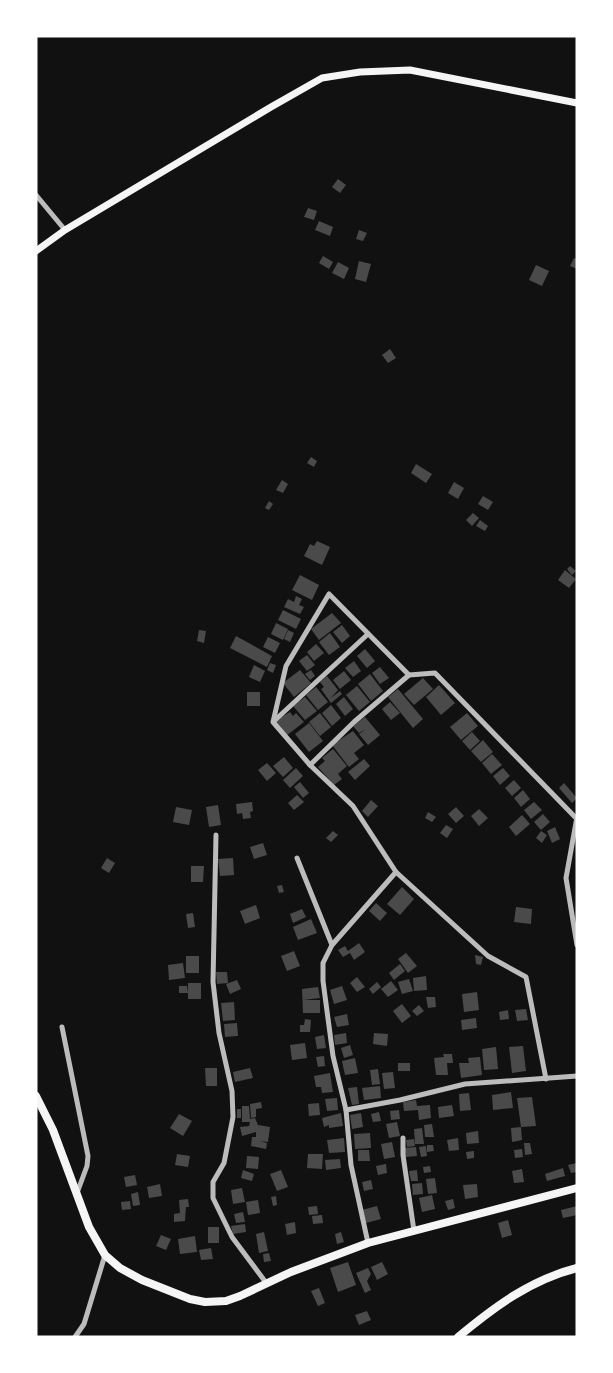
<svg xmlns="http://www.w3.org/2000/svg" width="613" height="1373" font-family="Rubik,sans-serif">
<rect width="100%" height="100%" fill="#111"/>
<g fill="#4a4a4a">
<polygon points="338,179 346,185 340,193 332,187"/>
<polygon points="308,208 317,211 314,220 304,217"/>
<polygon points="319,221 333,227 330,236 315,230"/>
<polygon points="359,230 367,233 363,241 356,239"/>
<polygon points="323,256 333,262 329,269 319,263"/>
<polygon points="574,258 577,259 577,269 570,266"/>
<polygon points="359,261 371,264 366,282 355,279"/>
<polygon points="338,262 349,268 344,279 332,273"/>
<polygon points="536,265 549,271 542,286 529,280"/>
<polygon points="390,349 396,358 388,363 382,355"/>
<polygon points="311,457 317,461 314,467 307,463"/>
<polygon points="416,464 432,474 426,483 411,473"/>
<polygon points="282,480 288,484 283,493 276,490"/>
<polygon points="454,482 464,488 458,499 448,493"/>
<polygon points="483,496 493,502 488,510 478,504"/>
<polygon points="269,501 273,504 269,510 265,508"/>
<polygon points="473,513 479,518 472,526 466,520"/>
<polygon points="480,520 488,526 485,531 476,526"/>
<polygon points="317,541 330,547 322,565 304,556 310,544 314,546"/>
<polygon points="570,566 576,571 572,575 567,569"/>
<polygon points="565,570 576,579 569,588 558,580"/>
<polygon points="300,575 319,585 312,600 292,590"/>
<polygon points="296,596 302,599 299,605 304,607 300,614 284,607 288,599 294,602"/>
<polygon points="283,610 301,619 296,629 278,620"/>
<polygon points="332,613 341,623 319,640 311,629"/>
<polygon points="276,623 288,629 283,640 271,634"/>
<polygon points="342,625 350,636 342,643 333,632"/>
<polygon points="199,630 206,631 204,643 197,641"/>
<polygon points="288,630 294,633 290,642 284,639"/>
<polygon points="330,633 340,647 329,655 319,642"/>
<polygon points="236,636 272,656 267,667 230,648"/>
<polygon points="268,637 280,643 275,653 263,647"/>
<polygon points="316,644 324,653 314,661 307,652"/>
<polygon points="365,649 375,661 367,668 357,656"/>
<polygon points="307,655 315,665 307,671 299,661"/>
<polygon points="354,661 361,671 353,677 345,668"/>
<polygon points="270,663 276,665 273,673 267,670"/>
<polygon points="254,665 265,671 260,682 249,677"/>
<polygon points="380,667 389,678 380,684 372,673"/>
<polygon points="300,670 311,683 294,697 283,683"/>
<polygon points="311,670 315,676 310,680 305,674"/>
<polygon points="344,671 351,680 340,689 333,680"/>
<polygon points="370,674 383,691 371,701 358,684"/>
<polygon points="327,676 338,690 331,698 340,691 342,694 331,703 321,689 324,687 320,682"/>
<polygon points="423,678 433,689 414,705 404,694"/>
<polygon points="439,685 455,703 441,715 426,697"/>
<polygon points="357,686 370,702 359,711 346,695"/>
<polygon points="316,687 328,702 318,710 306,695"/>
<polygon points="398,689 423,719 413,728 388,697"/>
<rect x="247" y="692" width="13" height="14"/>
<polygon points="305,697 317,711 305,720 293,706"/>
<polygon points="344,697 353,709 345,716 336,704"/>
<polygon points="390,702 400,713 391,720 382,709"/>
<polygon points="331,705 341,718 332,726 322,713"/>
<polygon points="290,712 293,716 296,713 304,722 286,736 275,721"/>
<polygon points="320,713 331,727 320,736 309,722"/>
<polygon points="467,713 478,726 461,740 450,727"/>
<polygon points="365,717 380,735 368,745 359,734 366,729 359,733 353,726"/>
<polygon points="309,723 323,741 309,752 295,734"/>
<polygon points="353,731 364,745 354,753 359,759 349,767 332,745"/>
<polygon points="472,732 480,741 470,750 462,741"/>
<polygon points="483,740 493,752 481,762 471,751"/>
<polygon points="333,749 347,766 338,774 342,779 334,785 318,767 325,761 322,758"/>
<polygon points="492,754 502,765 491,774 482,763"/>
<polygon points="284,757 293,768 283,777 273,766"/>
<polygon points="364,759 370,766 355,780 348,772"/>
<polygon points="267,763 276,773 267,781 258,770"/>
<polygon points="296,768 303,776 290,788 283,780"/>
<polygon points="503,768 510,776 500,785 493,776"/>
<polygon points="514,780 521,788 512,796 505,788"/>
<polygon points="300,782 309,793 303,798 294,787"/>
<polygon points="564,783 576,797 577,796 577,798 572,803 559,788"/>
<polygon points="523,790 530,799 521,807 514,798"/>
<polygon points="297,795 304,802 294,810 288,803"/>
<polygon points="371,800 378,806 368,817 362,811"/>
<polygon points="252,802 253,811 250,812 251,818 243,819 242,813 237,814 236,804"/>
<polygon points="534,802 542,810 531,819 524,810"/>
<polygon points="218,805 221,825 209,827 206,807"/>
<polygon points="176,807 192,810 189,825 173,822"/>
<polygon points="456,807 464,816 456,823 448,814"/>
<polygon points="479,809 488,818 479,826 471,816"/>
<polygon points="428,812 436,817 432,822 425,818"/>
<polygon points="543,814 550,822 541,830 534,822"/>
<polygon points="522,815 530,824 516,836 509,827"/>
<polygon points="446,825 453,829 447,838 440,833"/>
<polygon points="555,827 560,839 552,843 547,831"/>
<polygon points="333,831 338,835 331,842 326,838"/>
<polygon points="541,831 547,835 542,843 536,838"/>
<polygon points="263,843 267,855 254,859 250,847"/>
<polygon points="107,858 115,863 109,873 101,868"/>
<polygon points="233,858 234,875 220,876 218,859"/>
<polygon points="191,866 204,866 203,882 191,882"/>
<polygon points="282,885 284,892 279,893 277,886"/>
<polygon points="402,887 414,899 400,915 387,904"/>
<polygon points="376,903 387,913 380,921 369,911"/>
<polygon points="256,905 260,918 245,924 240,911"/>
<polygon points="516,907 532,909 531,924 514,922"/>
<polygon points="302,909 306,917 293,923 290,914"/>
<polygon points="193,913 195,927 188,928 186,914"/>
<polygon points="311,919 317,933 298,940 293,927"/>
<polygon points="359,943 365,952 354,960 350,953 343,957 338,950 345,946 348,951"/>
<polygon points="294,951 300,966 287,971 281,956"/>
<polygon points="406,953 417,966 408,973 398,959"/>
<polygon points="475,955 483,957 481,965 476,964"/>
<rect x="186" y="956" width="13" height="17"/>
<polygon points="183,963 185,978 169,980 168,965"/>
<polygon points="400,964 405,971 394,980 389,973"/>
<polygon points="216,972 227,972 228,983 217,984"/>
<polygon points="426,976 427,990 414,991 413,978"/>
<polygon points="357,977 365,987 357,992 350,983"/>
<polygon points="409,979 413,991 402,994 398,982"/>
<polygon points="237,980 241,989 230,994 226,984"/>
<polygon points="391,981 398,990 388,997 381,989"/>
<polygon points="377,982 381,987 373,994 369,989"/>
<rect x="188" y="983" width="13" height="16"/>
<polygon points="179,986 187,986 188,993 179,993"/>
<polygon points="342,986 347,1000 334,1004 330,990"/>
<polygon points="318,987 320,998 303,1000 320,1000 320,1013 303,1013 302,989"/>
<polygon points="477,992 479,1010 464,1012 462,994"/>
<polygon points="426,997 435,997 436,1007 428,1008"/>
<polygon points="234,1002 235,1020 223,1021 221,1003"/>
<polygon points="402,1004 411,1016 402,1023 393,1011"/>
<polygon points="419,1005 424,1011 417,1016 412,1011"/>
<polygon points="526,1009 528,1020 517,1021 515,1010"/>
<polygon points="508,1010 509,1019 500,1020 499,1012"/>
<polygon points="347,1014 349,1025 337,1027 334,1017"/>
<polygon points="476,1018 477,1028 462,1030 461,1020"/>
<polygon points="305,1019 311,1020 310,1032 300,1032 300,1025 304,1025"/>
<polygon points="237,1023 238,1036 225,1037 224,1024"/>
<polygon points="346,1033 347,1043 335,1045 334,1035"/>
<polygon points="374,1033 388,1034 387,1046 373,1044"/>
<polygon points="324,1035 326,1048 317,1049 315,1037"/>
<polygon points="305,1043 307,1058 292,1060 290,1045"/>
<polygon points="350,1045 353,1055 344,1058 341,1048"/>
<polygon points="523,1046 526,1071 512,1073 509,1047"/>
<polygon points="496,1047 498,1069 484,1070 482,1049"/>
<polygon points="443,1054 452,1054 453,1063 447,1063 448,1075 436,1075 434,1058 444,1057"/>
<polygon points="324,1056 325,1066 318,1067 316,1057"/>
<polygon points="480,1057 482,1075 461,1078 459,1063 469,1063 468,1058"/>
<polygon points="355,1058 358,1073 345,1075 342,1061"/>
<rect x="398" y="1063" width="12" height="8"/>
<polygon points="205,1068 217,1068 217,1086 206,1086"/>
<polygon points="250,1068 253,1078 235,1082 233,1072"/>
<polygon points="378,1069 380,1084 372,1085 370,1070"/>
<polygon points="393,1072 395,1088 384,1089 382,1073"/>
<polygon points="330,1073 333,1092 322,1093 321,1087 316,1087 314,1076"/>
<polygon points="380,1086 381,1098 364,1100 362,1088"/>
<polygon points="357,1087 359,1104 352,1105 348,1088"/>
<polygon points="511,1092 513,1108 493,1110 492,1095"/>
<polygon points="469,1093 471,1110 460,1111 459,1094"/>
<polygon points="532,1097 536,1126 521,1127 517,1098"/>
<polygon points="337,1098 338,1110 327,1111 325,1099"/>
<polygon points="416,1100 417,1106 430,1105 431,1118 419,1120 418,1110 404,1111 403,1102"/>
<polygon points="261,1102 262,1108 256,1109 256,1117 251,1118 250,1104"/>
<polygon points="319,1103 320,1115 309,1116 308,1104"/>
<polygon points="452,1105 454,1116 439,1118 438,1107"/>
<polygon points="242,1106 249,1106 250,1119 255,1118 258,1125 270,1127 268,1142 260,1141 267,1143 266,1149 251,1146 252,1137 256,1137 256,1132 242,1136 240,1127 249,1126 250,1122 242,1122"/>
<rect x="237" y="1109" width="4" height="9"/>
<polygon points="399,1110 400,1119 391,1120 390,1111"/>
<polygon points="379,1112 381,1121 373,1122 371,1114"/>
<polygon points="341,1113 343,1126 329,1128 329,1125 324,1127 322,1118"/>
<polygon points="361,1113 363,1127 352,1129 350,1115"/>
<polygon points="179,1114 192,1121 183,1136 170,1128"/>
<polygon points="397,1122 400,1136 389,1138 386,1124"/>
<polygon points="432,1124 434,1137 425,1137 424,1125"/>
<polygon points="521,1127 522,1140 512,1142 511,1128"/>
<polygon points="422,1128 424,1144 415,1144 414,1129"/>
<polygon points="478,1131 479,1143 467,1144 466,1133"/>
<polygon points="370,1133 371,1148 355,1149 354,1134"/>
<polygon points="344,1138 345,1152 329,1153 327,1140"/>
<polygon points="458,1138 459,1150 449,1151 447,1140"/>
<polygon points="414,1139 415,1146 407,1147 406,1140"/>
<polygon points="392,1142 395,1157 384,1159 381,1144"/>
<polygon points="524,1143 530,1143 532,1154 525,1155"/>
<polygon points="427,1145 433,1145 434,1151 427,1152"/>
<polygon points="426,1146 427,1156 421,1157 419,1147"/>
<polygon points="416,1147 417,1156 405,1157 404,1148"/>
<polygon points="522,1149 523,1157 515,1158 514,1150"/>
<polygon points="358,1150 369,1150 370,1161 358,1161"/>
<polygon points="474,1151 474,1158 467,1159 466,1152"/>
<polygon points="177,1154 190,1156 188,1167 175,1165"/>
<polygon points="308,1154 323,1154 322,1169 307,1168"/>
<polygon points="247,1156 259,1157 258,1169 246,1168"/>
<polygon points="340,1159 341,1168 326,1170 325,1160"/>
<polygon points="577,1163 577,1172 571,1173 568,1165"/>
<polygon points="386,1164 387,1173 378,1175 376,1166"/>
<polygon points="430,1166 431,1172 424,1173 423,1167"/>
<polygon points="563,1168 565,1176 547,1181 545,1174"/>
<polygon points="522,1169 524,1182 514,1183 512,1171"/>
<polygon points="243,1170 254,1174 252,1181 241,1178"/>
<polygon points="281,1170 288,1187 277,1191 270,1174"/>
<polygon points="417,1170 418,1181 411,1181 409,1171"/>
<polygon points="135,1175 137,1185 126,1187 124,1177"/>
<polygon points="435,1178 437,1193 428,1194 426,1179"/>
<polygon points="371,1180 373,1189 364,1191 362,1182"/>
<polygon points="422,1183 423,1194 413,1195 412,1184"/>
<polygon points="160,1184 162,1196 149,1198 147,1187"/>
<polygon points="477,1184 478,1197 465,1199 463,1185"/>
<polygon points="242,1188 245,1202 233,1204 231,1190"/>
<polygon points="138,1192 140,1205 133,1206 131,1194"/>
<polygon points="432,1195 435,1209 422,1212 419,1198"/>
<polygon points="276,1196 277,1205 273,1206 271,1197"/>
<polygon points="188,1199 189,1207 186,1207 185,1221 174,1222 174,1214 180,1213 179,1200"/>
<polygon points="453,1199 455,1208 448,1210 445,1201"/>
<polygon points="258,1200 260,1213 248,1215 246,1202"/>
<polygon points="130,1201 131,1209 122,1210 121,1202"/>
<polygon points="317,1206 318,1214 309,1215 308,1207"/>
<polygon points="377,1206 381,1219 366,1223 362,1210"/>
<polygon points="577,1206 577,1215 563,1218 561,1210"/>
<polygon points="243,1212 245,1222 236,1223 234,1214"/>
<polygon points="322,1215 323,1223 313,1224 312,1216"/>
<polygon points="508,1220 512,1235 502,1238 498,1223"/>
<polygon points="295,1222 296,1233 287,1235 285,1224"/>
<polygon points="245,1224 246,1232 233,1234 231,1226"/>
<rect x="208" y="1227" width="11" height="16"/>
<polygon points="264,1232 268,1251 259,1253 256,1234"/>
<polygon points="341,1232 344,1242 337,1244 335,1234"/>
<polygon points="161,1235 171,1239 166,1250 156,1246"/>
<polygon points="195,1236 197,1252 180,1254 178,1239"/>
<polygon points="211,1248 213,1259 201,1260 199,1250"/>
<polygon points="269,1253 271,1261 264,1262 263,1254"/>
<polygon points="348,1262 356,1285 338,1292 330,1268"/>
<polygon points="382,1262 388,1274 377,1280 371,1267"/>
<polygon points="368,1268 371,1274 367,1281 371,1290 365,1293 356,1273"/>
<polygon points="319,1288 325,1303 318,1306 311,1291"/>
<polygon points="367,1311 371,1320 359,1325 355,1315"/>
</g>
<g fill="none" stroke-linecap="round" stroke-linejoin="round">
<g stroke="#bcbcbc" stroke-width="5">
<polyline points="36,195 65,230"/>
<polyline points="409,675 329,594 286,666 273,722 310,765 353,806 396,872 488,956 526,977 546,1079"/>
<polyline points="274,721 368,634"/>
<polyline points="310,765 354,722 409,675 435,673 576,818"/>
<polyline points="577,817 566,878 577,945"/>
<polyline points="216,835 213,982 219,1033 232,1091 233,1117 224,1163 213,1182 213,1198 232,1237 267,1284"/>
<polyline points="297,858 332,945 323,963 323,981 333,1056 346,1110 351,1165 368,1243"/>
<polyline points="332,945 396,872"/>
<polyline points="62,1027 88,1156 87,1166 77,1193"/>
<polyline points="346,1110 400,1100 465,1084 577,1076"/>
<polyline points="403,1138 403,1155 414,1231"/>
<polyline points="75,1337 84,1324 105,1255"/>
</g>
<polyline stroke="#f5f5f5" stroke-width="7" points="36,251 65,230 271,107 322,78 360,72 410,70 577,103"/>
<g stroke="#f5f5f5" stroke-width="8">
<polyline points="36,1096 53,1130 89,1227 105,1255 120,1268 142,1280 190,1299 205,1302 226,1301 240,1296 291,1272 368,1243 577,1188"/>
<path d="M458,1337C494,1307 530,1280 577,1268"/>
</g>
</g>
<rect width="613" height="1373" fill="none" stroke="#ffffff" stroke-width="75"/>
</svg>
